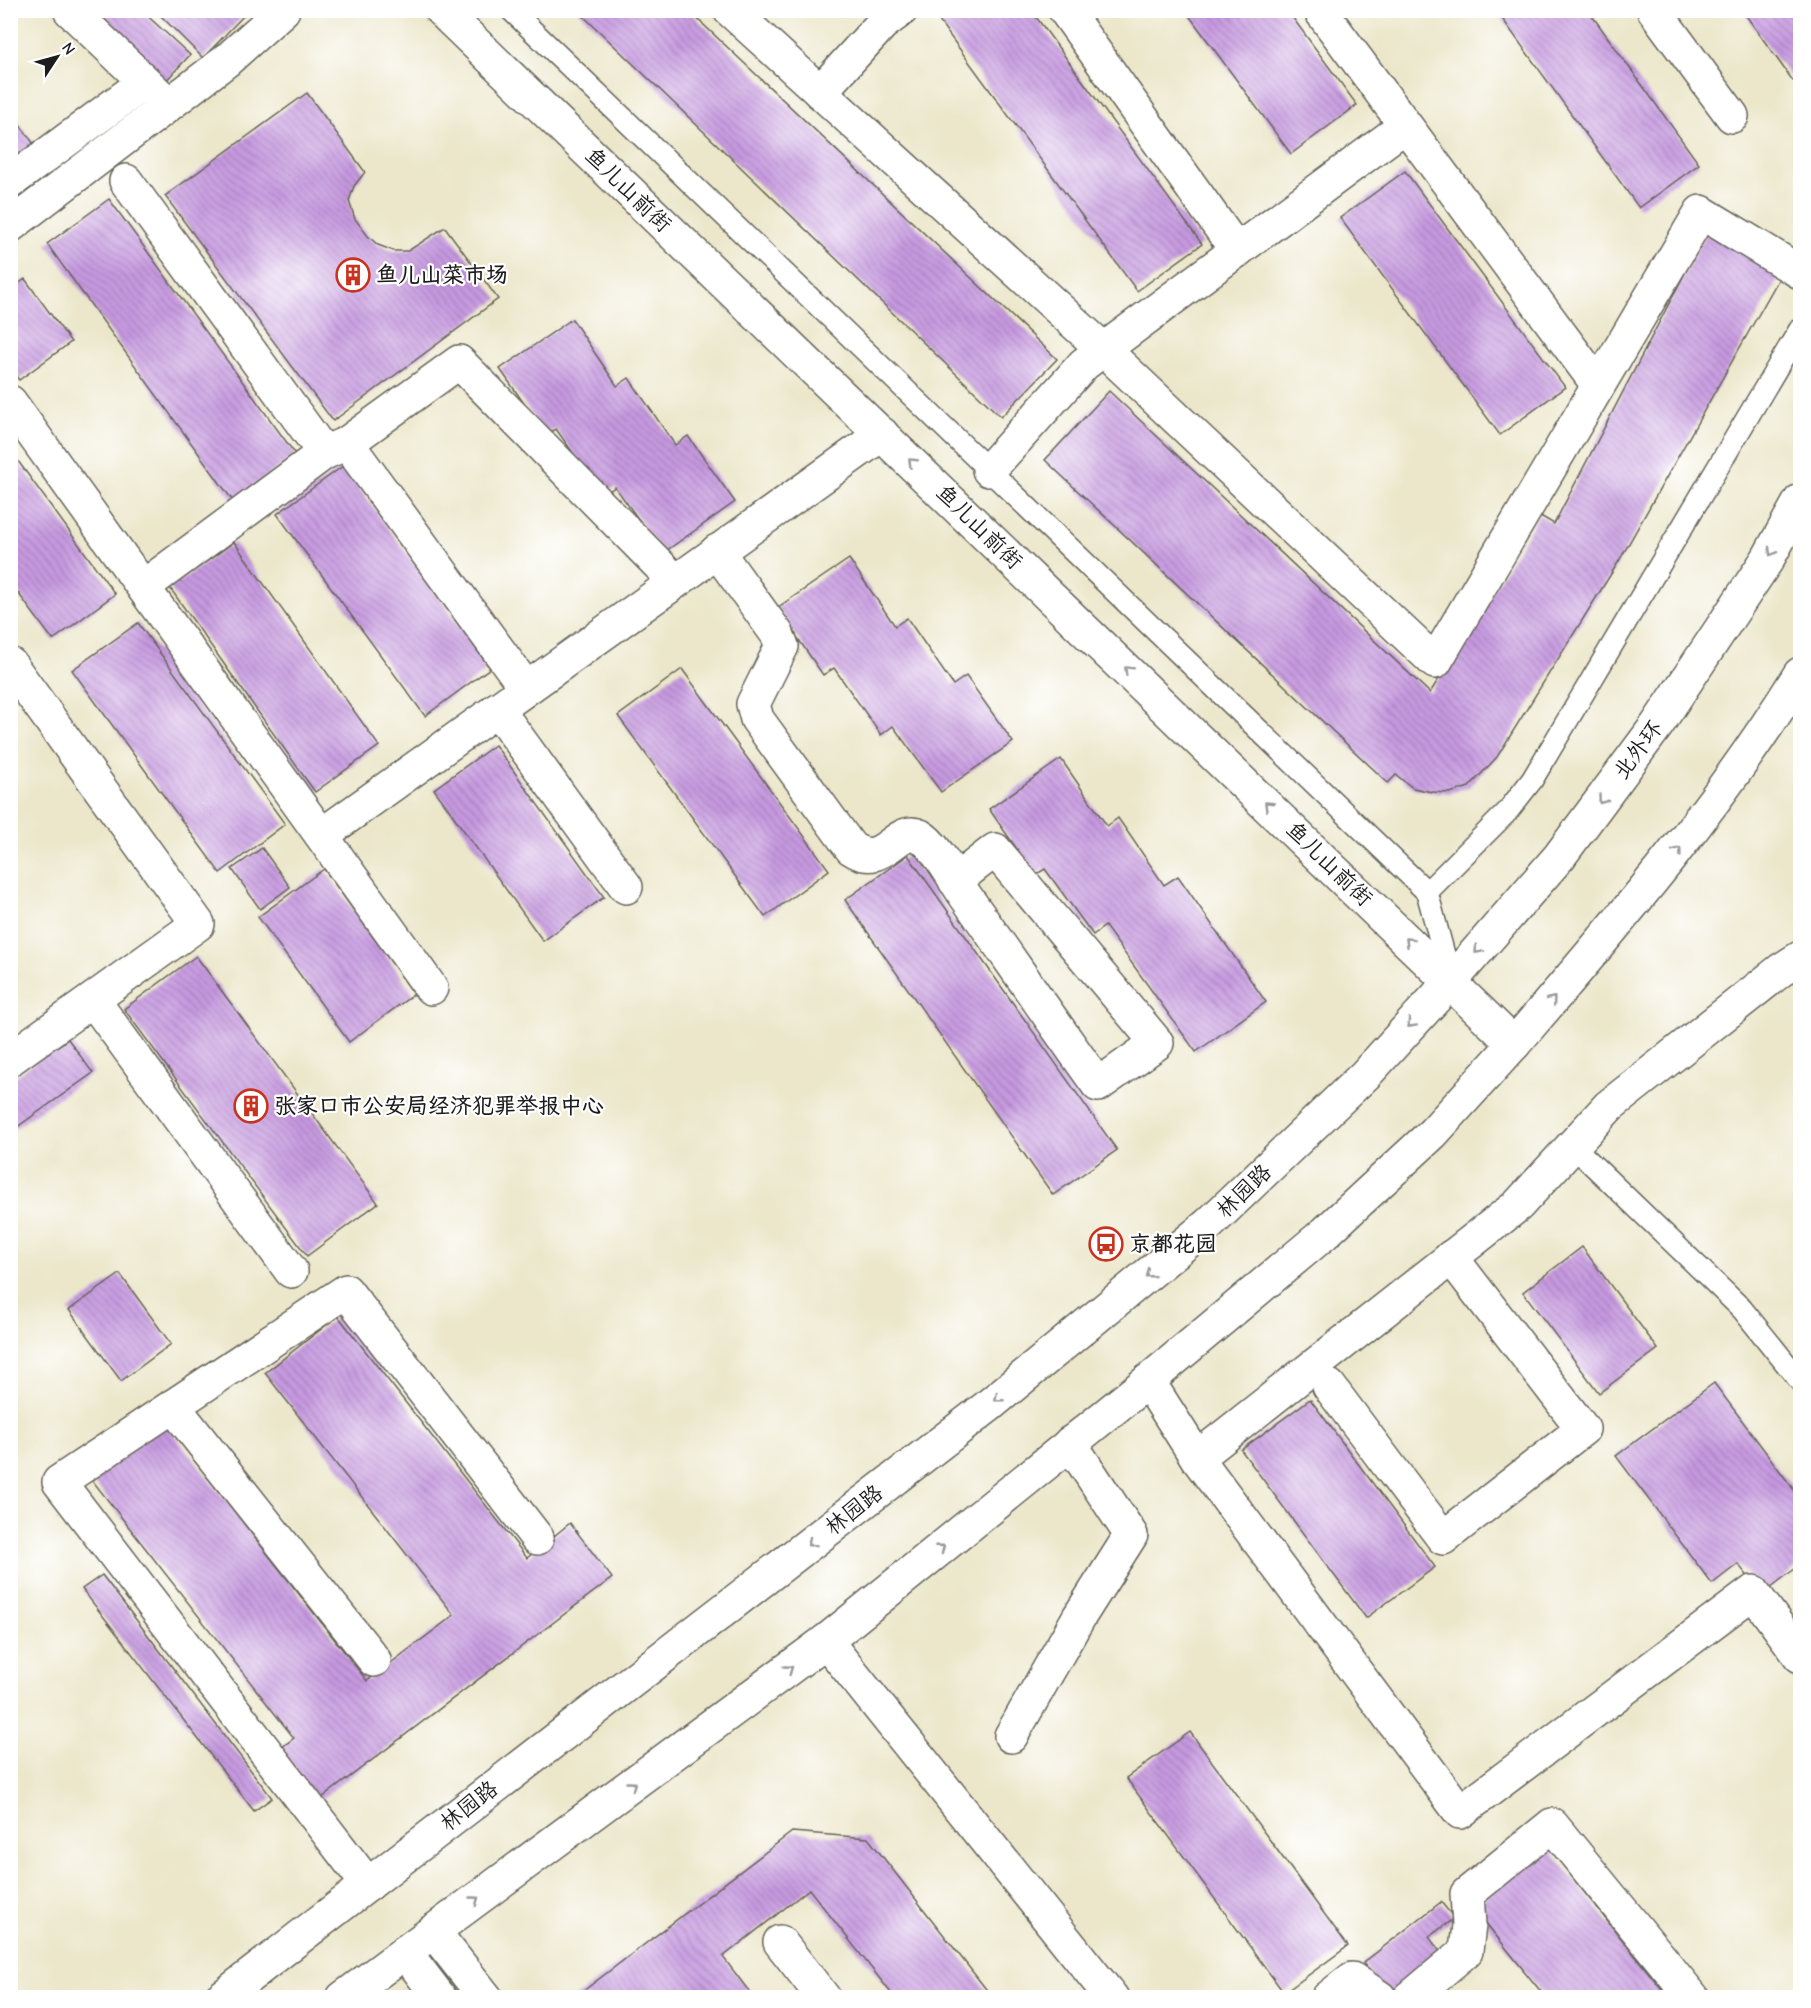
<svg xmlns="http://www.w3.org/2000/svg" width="1811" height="2008" font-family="'Comic Neue','LXGW WenKai TC',sans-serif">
<defs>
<pattern id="building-back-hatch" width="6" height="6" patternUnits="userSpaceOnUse" patternTransform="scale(1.5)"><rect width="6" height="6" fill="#c79ae1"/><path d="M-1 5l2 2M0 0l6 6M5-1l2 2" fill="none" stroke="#a17db6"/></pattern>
</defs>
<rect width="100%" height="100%" fill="#fff"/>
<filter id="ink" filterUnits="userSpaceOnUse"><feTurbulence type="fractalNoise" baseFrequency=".0167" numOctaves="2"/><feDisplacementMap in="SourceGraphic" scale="12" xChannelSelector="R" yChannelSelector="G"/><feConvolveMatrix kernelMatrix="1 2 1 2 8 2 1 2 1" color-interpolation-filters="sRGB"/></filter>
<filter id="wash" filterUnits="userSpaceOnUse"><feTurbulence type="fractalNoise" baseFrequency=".008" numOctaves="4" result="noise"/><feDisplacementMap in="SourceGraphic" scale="24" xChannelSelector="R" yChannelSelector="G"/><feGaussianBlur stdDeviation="1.35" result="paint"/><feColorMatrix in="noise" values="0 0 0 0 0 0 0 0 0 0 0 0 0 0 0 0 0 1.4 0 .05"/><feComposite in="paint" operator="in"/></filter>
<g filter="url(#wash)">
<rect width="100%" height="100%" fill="#ece7cb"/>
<g id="blocks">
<g fill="url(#building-back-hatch)">
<polygon points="82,10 141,10 190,55 162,85"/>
<polygon points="155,10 249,10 203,58"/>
<polygon points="577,10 688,10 1057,359 1001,417"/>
<polygon points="931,10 1031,10 1202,244 1137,291"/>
<polygon points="1185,10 1287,10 1357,105 1291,154"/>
<polygon points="1496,10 1588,10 1699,164 1639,208"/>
<polygon points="1742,10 1800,10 1800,76 1793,81"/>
<polygon points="307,93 365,172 354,186 349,201 355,219 368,236 378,245 394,251 408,251 445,227 498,299 333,421 165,196"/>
<polygon points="10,111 34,144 10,161"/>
<polygon points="1405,171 1565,387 1500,435 1340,218"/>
<polygon points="109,199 296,455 233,501 47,244"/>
<polygon points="1711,223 1786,266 1619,561 1497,757 1469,787 1450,793 1432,792 1413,788 1396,775 1388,783 1045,460 1109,391 1430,693 1539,515 1554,524"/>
<polygon points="25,279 71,342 19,380 10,369 10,290"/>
<polygon points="572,319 617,386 629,378 675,445 688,436 735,502 663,553 615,487 603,495 556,429 546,435 500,369"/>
<polygon points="10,450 115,594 53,640 10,582"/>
<polygon points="343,466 490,668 425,716 277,514"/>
<polygon points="234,542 379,746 315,792 170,588"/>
<polygon points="849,559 895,626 907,618 953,685 966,676 1013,742 941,792 893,726 881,735 834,668 823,675 777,608"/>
<polygon points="138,623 285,824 220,873 72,670"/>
<polygon points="682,669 829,870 765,917 618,716"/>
<polygon points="495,745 604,897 543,941 434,789"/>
<polygon points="1061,759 1107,826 1118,818 1164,885 1178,876 1266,1002 1196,1052 1105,926 1093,935 1045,869 1035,875 989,809"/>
<polygon points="262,848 290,887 260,909 232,869"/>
<polygon points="908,855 1117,1150 1053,1195 845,900"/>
<polygon points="324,869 414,994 349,1042 258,917"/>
<polygon points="196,956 378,1203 307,1256 124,1009"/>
<polygon points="68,1039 93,1073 10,1132 10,1080"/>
<polygon points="1582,1247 1658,1349 1599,1393 1523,1292"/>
<polygon points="120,1274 171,1344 121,1381 69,1310"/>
<polygon points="338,1316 527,1558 570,1523 612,1578 314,1804 274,1753 294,1738 92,1480 165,1423 367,1681 454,1615 265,1373"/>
<polygon points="1714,1383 1800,1498 1800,1565 1762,1594 1738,1564 1712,1584 1616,1456"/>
<polygon points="1310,1399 1435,1567 1366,1618 1241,1450"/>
<polygon points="102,1575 272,1798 254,1811 82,1589"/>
<polygon points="1190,1732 1348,1946 1284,1993 1126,1778"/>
<polygon points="792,1832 868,1838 993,1998 895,1998 809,1889 723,1957 754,1998 574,1998"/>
<polygon points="1548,1847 1669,1998 1546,1998 1473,1907"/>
<polygon points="1441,1902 1454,1918 1429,1937 1441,1953 1387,1995 1363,1963"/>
</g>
</g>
</g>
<g filter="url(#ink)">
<use href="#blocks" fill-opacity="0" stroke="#656359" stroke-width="1.5"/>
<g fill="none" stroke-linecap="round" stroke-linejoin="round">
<defs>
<g id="service">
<polyline points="511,10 1427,892"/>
<polyline points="1451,980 1427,892 1507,812 1532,780 1800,329"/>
<polyline points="1572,1145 1742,1309 1800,1381"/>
</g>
<g id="minor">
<polyline points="70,10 161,97"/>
<polyline points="730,10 1104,350 1435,662 1701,212 1800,272"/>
<polyline points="1065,10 1237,251"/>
<polyline points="1320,10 1598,385"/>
<polyline points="1654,10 1732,116"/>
<polyline points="820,92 882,24 901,10"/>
<polyline points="126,181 324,453 347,443"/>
<polyline points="10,182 145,82"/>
<polyline points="10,226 226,61 283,10"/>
<polyline points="10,402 431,988"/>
<polyline points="989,470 1084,364 1405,126"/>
<path d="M717,551L777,634L782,646L753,704L757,719L851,848C885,871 895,824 920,836C935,844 954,879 964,894C1009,958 1053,1022 1098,1085L1157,1043L995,850L955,881"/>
<polyline points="143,587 324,453"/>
<polyline points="10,664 198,924 10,1059"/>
<polyline points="526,688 347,443 459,362 675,581"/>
<polyline points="497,709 626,887"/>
<polyline points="322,835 882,434"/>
<polyline points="93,1000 291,1271"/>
<polyline points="1148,1381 1197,1458 1518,1205 1609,1106 1781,970 1800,958"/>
<polyline points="1329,1386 1443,1538 1583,1429 1451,1257"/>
<polyline points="173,1406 374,1660"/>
<polyline points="1197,1458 1460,1812 1753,1592 1800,1656"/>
<polyline points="1011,1736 1079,1617 1131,1535 1070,1443"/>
<polyline points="368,1885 59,1482 346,1291 537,1538"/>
<polyline points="433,1931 486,1998"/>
<polyline points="780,1942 824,1998"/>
<polyline points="405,1952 440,1998"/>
<polyline points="1328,1998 1352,1979 1380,1998"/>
<polyline points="1410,1998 1466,1951 1469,1925 1467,1894 1552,1825 1693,1998"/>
</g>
<g id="tertiary">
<polyline points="441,10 1514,1044"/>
<polyline points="826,1641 1112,1998"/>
</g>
<g id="primary">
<polyline points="221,1998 987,1407 1209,1224 1365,1075 1451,981"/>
<polyline points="343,1998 826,1641 1148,1381 1325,1233 1433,1133 1514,1044"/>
</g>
<g id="trunk">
<polyline points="1451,981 1559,857 1657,725 1767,560 1800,501"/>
<path d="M1514,1044C1617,924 1717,809 1800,674"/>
</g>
</defs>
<use href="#service" stroke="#656359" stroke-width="24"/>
<use href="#minor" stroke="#656359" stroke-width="36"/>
<use href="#tertiary" stroke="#656359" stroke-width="36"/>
<use href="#primary" stroke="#656359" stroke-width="36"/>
<use href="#trunk" stroke="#656359" stroke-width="36"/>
<use href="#service" stroke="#fff" stroke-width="21"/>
<use href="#minor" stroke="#fff" stroke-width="33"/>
<use href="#tertiary" stroke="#fff" stroke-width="33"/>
<use href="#primary" stroke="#fff" stroke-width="33"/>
<use href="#trunk" stroke="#fff" stroke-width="33"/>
</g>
<defs><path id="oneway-chevron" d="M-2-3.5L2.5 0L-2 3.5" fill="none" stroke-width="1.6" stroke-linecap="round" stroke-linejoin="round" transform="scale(1.5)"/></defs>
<g stroke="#999">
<use href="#oneway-chevron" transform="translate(912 462) rotate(-136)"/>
<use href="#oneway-chevron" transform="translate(1772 552) rotate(120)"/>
<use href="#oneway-chevron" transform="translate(1128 670) rotate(-136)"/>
<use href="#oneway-chevron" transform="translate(1602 800) rotate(126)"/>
<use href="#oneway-chevron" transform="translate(1268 805) rotate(-136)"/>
<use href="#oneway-chevron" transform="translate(1678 851) rotate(-54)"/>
<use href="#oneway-chevron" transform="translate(1409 941) rotate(-136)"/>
<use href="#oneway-chevron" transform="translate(1478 950) rotate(131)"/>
<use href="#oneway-chevron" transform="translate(1552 1000) rotate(-50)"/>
<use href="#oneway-chevron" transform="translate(1411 1024) rotate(133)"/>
<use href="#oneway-chevron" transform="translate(1149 1274) rotate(141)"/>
<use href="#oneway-chevron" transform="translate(998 1398) rotate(141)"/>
<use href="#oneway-chevron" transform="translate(811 1543) rotate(142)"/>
<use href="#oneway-chevron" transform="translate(941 1548) rotate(-39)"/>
<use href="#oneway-chevron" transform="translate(789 1669) rotate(-36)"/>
<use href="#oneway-chevron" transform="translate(632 1785) rotate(-36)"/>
<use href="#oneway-chevron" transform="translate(475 1900) rotate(-36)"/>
</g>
</g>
<defs>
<symbol id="building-ring" viewBox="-11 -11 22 22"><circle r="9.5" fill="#fff" stroke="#c8321e" stroke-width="1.5"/><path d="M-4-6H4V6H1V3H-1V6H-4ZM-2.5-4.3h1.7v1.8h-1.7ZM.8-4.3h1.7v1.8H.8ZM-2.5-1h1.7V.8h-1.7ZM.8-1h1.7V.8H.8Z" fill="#c8321e"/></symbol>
<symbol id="bus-ring" viewBox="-11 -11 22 22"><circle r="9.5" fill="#fff" stroke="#c8321e" stroke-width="1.5"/><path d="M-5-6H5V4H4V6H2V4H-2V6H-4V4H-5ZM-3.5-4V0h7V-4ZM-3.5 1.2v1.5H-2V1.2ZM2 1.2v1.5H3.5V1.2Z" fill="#c8321e"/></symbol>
</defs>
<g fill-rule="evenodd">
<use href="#building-ring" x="334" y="256" width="38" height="38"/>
<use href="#building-ring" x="232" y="1087" width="38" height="38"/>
<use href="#bus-ring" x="1087" y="1225" width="38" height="38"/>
</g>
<g text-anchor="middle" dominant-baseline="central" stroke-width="4.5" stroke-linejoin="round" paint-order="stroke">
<g font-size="22" fill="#1c1c1c" stroke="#fff">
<text transform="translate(628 190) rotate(44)">鱼儿山前街</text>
<text transform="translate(979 527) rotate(44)">鱼儿山前街</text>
<text transform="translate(1638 750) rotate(-54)">北外环</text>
<text transform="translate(1329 864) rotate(44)">鱼儿山前街</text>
<text transform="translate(1244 1191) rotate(-44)">林园路</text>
<text transform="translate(854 1510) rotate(-38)">林园路</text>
<text transform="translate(469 1806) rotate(-38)">林园路</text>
</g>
<g font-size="22" font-weight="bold" fill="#1c1c1c" stroke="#fff" text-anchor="start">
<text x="376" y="275">鱼儿山菜市场</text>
<text x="274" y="1106">张家口市公安局经济犯罪举报中心</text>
<text x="1129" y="1244">京都花园</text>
</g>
</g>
<rect width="1811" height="2008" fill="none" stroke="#fff" stroke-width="36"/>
<g transform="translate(57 57) rotate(54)" stroke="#ffffff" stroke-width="4.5" paint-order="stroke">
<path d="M0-4.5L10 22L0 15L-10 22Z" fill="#1c1c1c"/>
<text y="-9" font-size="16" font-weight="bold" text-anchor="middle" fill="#1c1c1c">N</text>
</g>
</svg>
